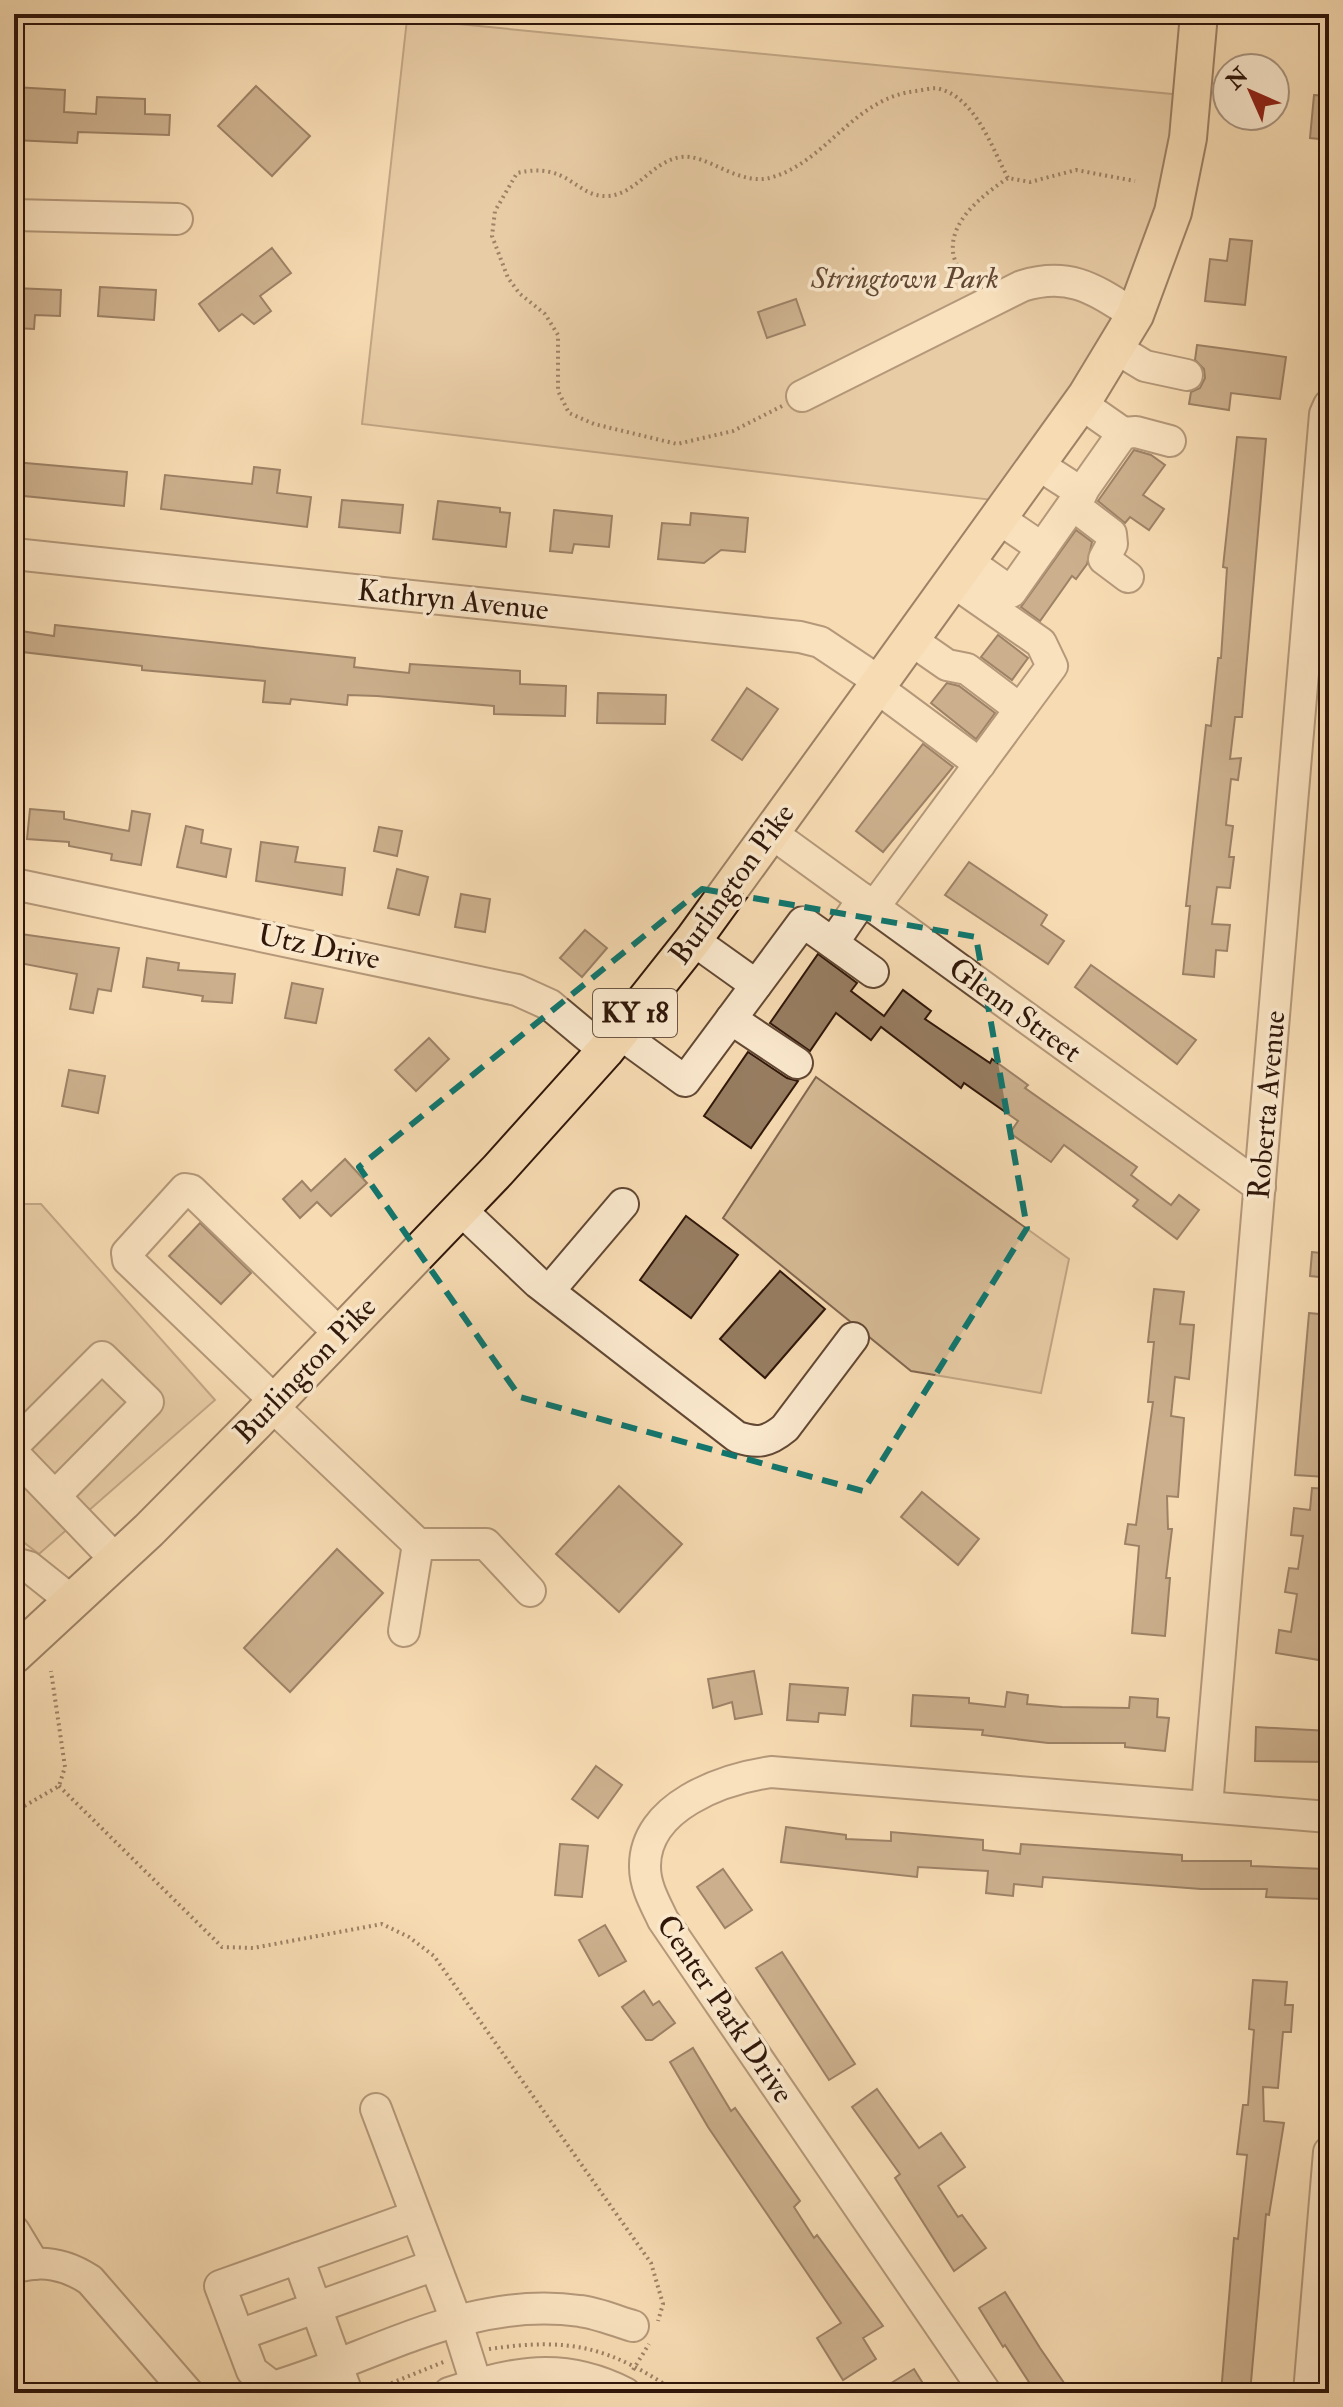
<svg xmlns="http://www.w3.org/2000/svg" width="1343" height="2407" font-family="'IM FELL Double Pica',serif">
<rect width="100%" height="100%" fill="#f7dbb2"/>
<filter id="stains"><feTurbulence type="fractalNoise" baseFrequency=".0025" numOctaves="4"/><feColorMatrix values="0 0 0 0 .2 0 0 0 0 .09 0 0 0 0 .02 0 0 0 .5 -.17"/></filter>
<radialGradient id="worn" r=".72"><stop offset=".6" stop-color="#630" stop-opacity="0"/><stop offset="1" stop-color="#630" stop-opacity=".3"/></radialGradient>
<g fill="#d5ba95" stroke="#826850" stroke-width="2">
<polygon points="407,19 1192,96 1173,212 1009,502 362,424"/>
<polygon points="816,1077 1069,1259 1041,1393 911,1371 723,1218"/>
<polygon points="14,1204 41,1204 215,1400 39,1554 14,1535"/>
</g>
<g fill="#977d61" stroke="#30170a" stroke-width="2">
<polygon points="256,86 310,136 272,176 218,126"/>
<polygon points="14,87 65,90 64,112 96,114 97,97 145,99 145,114 170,115 169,135 78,132 77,143 14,140"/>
<polygon points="1314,95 1329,96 1329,140 1310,138"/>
<polygon points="1230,239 1252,241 1245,305 1205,301 1210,259 1227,261"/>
<polygon points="272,248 291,273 260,296 271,311 254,324 242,314 219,331 199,304"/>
<polygon points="100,287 156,290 154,320 98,316"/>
<polygon points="14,288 61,290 60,316 35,315 34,329 14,328"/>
<polygon points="796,299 805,325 767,338 758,312"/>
<polygon points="1197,345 1286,357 1280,399 1231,393 1229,410 1189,404 1191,392 1200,388 1205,378 1204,369 1195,360"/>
<polygon points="1237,437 1266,439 1242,717 1235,717 1230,759 1241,758 1238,780 1231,779 1226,825 1233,826 1229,857 1234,857 1230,888 1217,887 1212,924 1230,925 1227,951 1216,950 1214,977 1183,974 1190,906 1186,906 1206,725 1211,726 1218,658 1221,658 1227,568 1223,567"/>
<polygon points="1134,450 1151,455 1165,465 1143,495 1164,509 1149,530 1130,517 1125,523 1098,501"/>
<polygon points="14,462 127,472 124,506 14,495"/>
<polygon points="254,467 280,470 277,493 311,497 307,527 161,509 165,475 252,484"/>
<polygon points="342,500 403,505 400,533 339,527"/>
<polygon points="438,501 500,508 500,512 510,513 506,547 433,539"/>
<polygon points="554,510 612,516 609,547 574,544 572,553 550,551"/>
<polygon points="691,513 748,518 745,552 721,550 704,563 658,559 662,523 690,525"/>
<polygon points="1076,530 1092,542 1087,564 1076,579 1072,576 1040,621 1021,607"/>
<polygon points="55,625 355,658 354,667 409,673 410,664 520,671 520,684 566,686 565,716 494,714 494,706 377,696 348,695 347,705 291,699 290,704 263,702 265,681 142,670 142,666 14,651 14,630 54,636"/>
<polygon points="998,635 1028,658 1012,680 981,657"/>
<polygon points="947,683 959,686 995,713 976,739 931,703"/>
<polygon points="747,688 778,709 742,760 712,740"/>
<polygon points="598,693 666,695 665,724 597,723"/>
<polygon points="923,744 953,767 883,852 856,831"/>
<polygon points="30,809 64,812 64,819 129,831 132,811 150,814 141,865 111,860 112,854 69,846 69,842 27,839"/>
<polygon points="186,826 203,830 201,843 231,849 226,877 177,867"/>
<polygon points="379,827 402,831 397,856 374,851"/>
<polygon points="261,842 298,847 295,862 345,868 342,895 256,881"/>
<polygon points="969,862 1047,915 1041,925 1064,941 1048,964 945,895"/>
<polygon points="397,869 428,877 419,915 388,908"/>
<polygon points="461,894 490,899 485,932 455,927"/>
<polygon points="585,930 607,948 582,977 560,958"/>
<polygon points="14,933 119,948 111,991 98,989 93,1013 70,1009 77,974 14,962"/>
<polygon points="818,954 857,983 851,991 884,1016 903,990 931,1011 925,1019 990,1063 992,1059 1028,1085 1025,1088 1137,1167 1131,1175 1171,1205 1179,1195 1199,1210 1177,1239 1133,1206 1138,1200 1064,1145 1051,1162 1010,1133 1018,1121 964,1083 961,1088 881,1027 871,1040 836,1013 810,1051 770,1023"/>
<polygon points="147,958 179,963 178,970 235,974 232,1003 202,1001 203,996 143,987"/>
<polygon points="1091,965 1196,1040 1177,1064 1075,987"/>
<polygon points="292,983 323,989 316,1023 285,1018"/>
<polygon points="429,1038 449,1059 416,1091 395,1070"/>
<polygon points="748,1052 787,1078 798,1081 751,1148 704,1116"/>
<polygon points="69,1070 105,1076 98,1113 62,1106"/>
<polygon points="345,1159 367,1183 331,1216 317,1202 300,1218 283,1199 302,1181 311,1191"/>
<polygon points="686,1216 738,1255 691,1318 640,1280"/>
<polygon points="200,1223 251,1273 221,1304 169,1256"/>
<polygon points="1312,1252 1329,1254 1329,1278 1310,1276"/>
<polygon points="780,1271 825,1309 765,1378 720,1339"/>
<polygon points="1154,1289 1184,1292 1180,1324 1194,1325 1189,1379 1175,1377 1171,1416 1184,1418 1178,1497 1167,1496 1168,1529 1172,1529 1166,1578 1170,1578 1165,1636 1132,1633 1139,1546 1125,1544 1128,1524 1136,1525 1153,1402 1148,1402 1154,1342 1148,1342"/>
<polygon points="1309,1313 1329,1315 1326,1477 1295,1475"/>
<polygon points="619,1486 682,1544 619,1612 556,1554"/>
<polygon points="1312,1488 1329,1489 1329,1554 1321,1605 1327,1606 1319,1660 1276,1653 1279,1630 1291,1632 1297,1594 1285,1592 1289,1568 1298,1569 1303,1536 1291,1535 1294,1508 1310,1510"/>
<polygon points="922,1492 979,1539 958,1565 901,1517"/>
<polygon points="337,1549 383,1593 290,1692 244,1648"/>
<polygon points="754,1671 762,1714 735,1719 732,1702 713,1708 708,1679"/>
<polygon points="790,1684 848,1688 845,1715 819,1713 818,1722 787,1720"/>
<polygon points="1007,1692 1028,1695 1027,1704 1062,1707 1129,1708 1130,1697 1158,1699 1157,1717 1169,1718 1165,1751 1125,1747 1125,1743 1048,1743 982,1735 983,1730 911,1726 913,1695 969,1698 969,1703 1005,1707"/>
<polygon points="1256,1727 1329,1731 1329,1762 1255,1761"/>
<polygon points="596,1766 622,1785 598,1818 572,1799"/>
<polygon points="786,1827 846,1835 846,1839 891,1841 891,1832 983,1840 983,1850 1020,1854 1021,1844 1182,1855 1182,1861 1251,1861 1251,1866 1324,1869 1323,1899 1266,1897 1267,1889 1201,1889 1043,1877 1042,1887 1014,1884 1013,1896 986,1893 988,1871 918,1867 917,1877 781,1862"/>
<polygon points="560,1844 588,1846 582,1897 555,1895"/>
<polygon points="723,1869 752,1910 725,1928 697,1887"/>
<polygon points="605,1925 626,1961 599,1976 579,1940"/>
<polygon points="782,1952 855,2064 829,2080 756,1968"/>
<polygon points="1253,1980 1287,1982 1285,2005 1293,2005 1291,2032 1283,2032 1278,2088 1263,2087 1264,2121 1284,2123 1269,2215 1266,2214 1250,2393 1221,2393 1234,2238 1238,2239 1247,2155 1237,2154 1243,2105 1248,2105 1254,2030 1249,2029"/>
<polygon points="644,1991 653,2005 659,2001 675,2023 652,2040 646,2040 622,2007"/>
<polygon points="693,2048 731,2111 735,2108 800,2201 794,2207 814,2238 817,2235 883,2326 863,2338 876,2359 843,2380 817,2338 841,2323 708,2127 670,2062"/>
<polygon points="877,2089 919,2148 941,2133 965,2167 938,2186 958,2217 962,2215 986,2248 954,2271 895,2178 900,2174 852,2107"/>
<polygon points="1005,2292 1040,2348 1071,2393 1036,2393 1005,2345 1003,2347 979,2308"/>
<polygon points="914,2369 929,2393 875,2393"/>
</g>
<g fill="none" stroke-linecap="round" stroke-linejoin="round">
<defs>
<g id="minor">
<polyline points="14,215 177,219"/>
<polyline points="1117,349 1145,366 1187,375"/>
<path d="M802,396L1022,286C1071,271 1095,290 1135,315"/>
<polyline points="1123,433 1136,432 1170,441"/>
<polyline points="1037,464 1082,493"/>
<polyline points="1073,505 1111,534 1112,544 1104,559 1128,577"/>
<polyline points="998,518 1042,548"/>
<polyline points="14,554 800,637 820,642 880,682"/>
<polyline points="967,561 1011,592 1123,433 1080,403"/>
<polyline points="911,640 947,665 967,669 1020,709"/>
<polyline points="876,687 980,764"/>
<polyline points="770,832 1260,1187"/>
<polyline points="14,884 517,990 550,1005 605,1051"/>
<polyline points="874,907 1052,666 1041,643 952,581"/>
<polyline points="693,940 756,985"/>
<polyline points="833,943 863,899"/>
<polyline points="731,1019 797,1063"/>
<polyline points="619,1033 685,1081 803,922 873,972"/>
<path d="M460,1209L538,1283L737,1437C758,1444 768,1442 785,1428L853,1338"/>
<polyline points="549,1291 623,1204"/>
<polyline points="276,1402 128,1260 127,1253 185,1189 191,1190 340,1334"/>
<polyline points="272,1406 418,1544 486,1544 530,1591"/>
<polyline points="14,1445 102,1357 148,1402 55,1496"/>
<polyline points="14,1454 116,1560"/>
<polyline points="14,1563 29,1567 73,1602"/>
<polyline points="404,1631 418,1544"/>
<polyline points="1207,1806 1325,414 1329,405"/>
<polyline points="376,2109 456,2320 479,2393"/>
<path d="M416,2216L220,2286L252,2371L273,2387C375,2357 469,2295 580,2311C597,2313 616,2321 633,2326"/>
<polyline points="14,2231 34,2264"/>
<polyline points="298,2258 347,2393"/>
<path d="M14,2268C42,2259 66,2264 90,2280L188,2393"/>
<polyline points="239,2335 435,2265"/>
<path d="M449,2393C512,2372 563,2361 625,2393"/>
<path d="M986,2393L663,1920C655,1903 645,1886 645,1867C644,1806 723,1779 771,1772L1329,1817"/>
<polyline points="1309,2393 1329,2152"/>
</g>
<polyline id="major" points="14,1655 149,1530 255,1423 498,1170 605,1051 693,940 880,682 1086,396 1135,315 1173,212 1188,138 1199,14"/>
</defs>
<use href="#minor" stroke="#624834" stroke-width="34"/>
<use href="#major" stroke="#30170a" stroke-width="40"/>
<g stroke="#30170a" stroke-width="4" stroke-dasharray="2 4" stroke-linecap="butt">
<path d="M969,286C964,276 953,262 953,251C950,220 984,194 1008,178L1030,182L1076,170L1135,181"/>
<path d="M782,406L733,431L677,444L594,424L569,413L558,391V335L545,314L520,294L508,278L492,236L495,211L517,173C569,161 575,197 607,196C636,195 652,161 681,157C707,153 740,188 773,177C828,160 854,98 916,91C924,90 933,87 940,89C976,99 992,148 1008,178"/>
<polyline points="59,1786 222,1947 253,1948 382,1924 409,1937 434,1956 651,2263 663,2304 658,2321"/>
<polyline points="14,1812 59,1786 65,1767 51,1671"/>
<path d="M489,2349C572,2337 609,2347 678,2393"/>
<polyline points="633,2370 649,2344"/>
<polyline points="14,2373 26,2393"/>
<polyline points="369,2392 446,2361"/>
</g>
<use href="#minor" stroke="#fae8cd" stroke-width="30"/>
<use href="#major" stroke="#f7dbb2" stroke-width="36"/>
</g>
<path d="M0 0H1343V2407H0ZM702,889L976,937L1027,1228L863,1491L520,1397L359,1167Z" fill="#f7dbb2" fill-opacity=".55" fill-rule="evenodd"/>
<path fill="none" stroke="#0f766e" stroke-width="6" stroke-dasharray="16 10" stroke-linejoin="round" d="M702,889L976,937L1027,1228L863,1491L520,1397L359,1167Z"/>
<g text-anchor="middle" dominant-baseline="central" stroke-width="7" stroke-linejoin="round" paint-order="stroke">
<rect fill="#fae8cd" stroke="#6d5644" stroke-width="2" x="593" y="989" width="84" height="48" rx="6"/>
<g font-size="28" font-weight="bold" fill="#30170a">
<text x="635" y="1013">KY 18</text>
</g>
<g font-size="30" font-style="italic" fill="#624834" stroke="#fae8cd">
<text x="905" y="278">Stringtown Park</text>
</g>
<g font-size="30" fill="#30170a" stroke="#fae8cd">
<text transform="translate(453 600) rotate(6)">Kathryn Avenue</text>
<text transform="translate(732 884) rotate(-54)">Burlington Pike</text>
<text transform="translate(319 947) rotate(12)">Utz Drive</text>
<text transform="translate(1015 1010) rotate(36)">Glenn Street</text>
<text transform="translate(1267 1105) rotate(-85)">Roberta Avenue</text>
<text transform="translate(305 1370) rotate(-46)">Burlington Pike</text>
<text transform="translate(725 2009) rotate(56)">Center Park Drive</text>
</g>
</g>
<rect width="1343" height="2407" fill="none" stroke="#f7dbb2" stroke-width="48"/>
<rect x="16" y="16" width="1311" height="2375" fill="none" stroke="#30170a" stroke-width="4"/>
<rect x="24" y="24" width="1295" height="2359" fill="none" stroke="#30170a" stroke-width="2"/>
<g transform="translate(1251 92) rotate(315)"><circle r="38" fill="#fae8cd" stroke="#a9947f" stroke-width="2"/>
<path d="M0-6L14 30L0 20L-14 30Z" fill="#8f2418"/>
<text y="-12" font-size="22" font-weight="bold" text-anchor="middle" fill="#30170a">N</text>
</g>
<rect width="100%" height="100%" filter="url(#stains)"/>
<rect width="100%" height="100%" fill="url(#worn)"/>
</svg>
